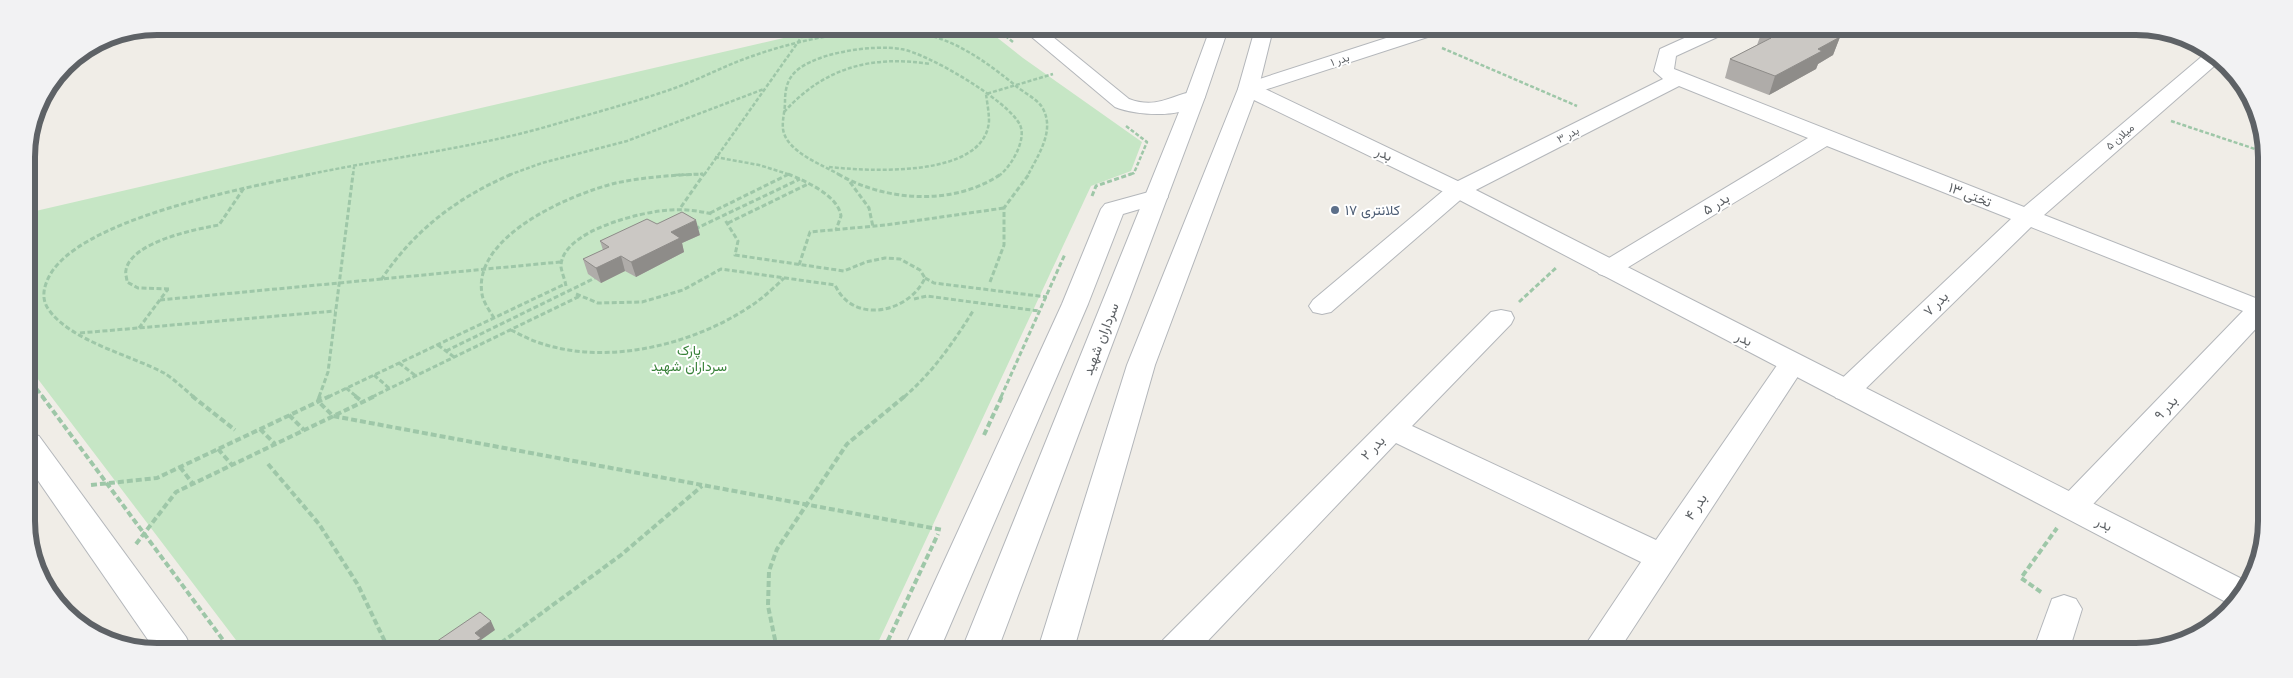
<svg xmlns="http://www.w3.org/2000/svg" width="2293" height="678" font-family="'Fira Sans',Vazirmatn,sans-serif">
<rect width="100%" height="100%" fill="#f0ede7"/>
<polygon fill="#c6e6c5" points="827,28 985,28 1023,58 1142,142 1131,171 1091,186 875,649 242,648 28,366 27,213"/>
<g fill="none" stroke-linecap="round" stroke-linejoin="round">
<defs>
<g id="street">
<path d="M1021,28H1042L1129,99C1163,112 1179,87 1202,93L1205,97C1190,120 1137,116 1115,107Z"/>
<polygon points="1414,29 1442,29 1440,33 1255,93 1248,95 1241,93 1238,89 1241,85"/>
<polygon points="1702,30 1726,30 1724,34 1676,56 1674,69 2024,207 2206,53 2220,61 2044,215 2258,299 2264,297 2263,321 2083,515 2072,519 2061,515 2056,507 2061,499 2243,311 2031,227 1856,398 1846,400 1836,398 1832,391 1836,384 2011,219 1827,146 1617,274 1608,277 1599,274 1595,269 1599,264 1808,138 1679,86 1466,195 1331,312 1322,314 1313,312 1309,306 1313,300 1450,185 1663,79 1654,71 1660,49"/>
<polygon points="1156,190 1164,192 1168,197 1164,202 1123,214 1088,304 940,649 904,649 1062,304 1101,209 1105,204"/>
<polygon points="1501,310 1511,312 1514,318 1511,324 1412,426 1656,540 1782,358 1792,355 1802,358 1806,364 1619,650 1582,650 1641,562 1396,443 1199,650 1158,649 1163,640 1491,312"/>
<polygon points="28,433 39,436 186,637 191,648 153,647 28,466"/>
<polygon points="2064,595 2076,599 2082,609 2069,651 2033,651 2052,599"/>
</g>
<g id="secondary">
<polygon points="1210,29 1228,29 1205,97 998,649 962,649 1185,97"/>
<polygon points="1255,29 1273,29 1259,86 1466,185 2246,581 2232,604 2226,602 1450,195 1254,100 1155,365 1074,649 1038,649 1127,365 1238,89"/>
</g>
</defs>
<use href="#street" stroke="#b4b7bb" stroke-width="2"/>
<use href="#secondary" stroke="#b3b6ba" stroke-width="2"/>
<g stroke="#9ec7a8" stroke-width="2.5" stroke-dasharray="4 2" stroke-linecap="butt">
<polyline points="996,28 1013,42"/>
<polyline points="1442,48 1577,106"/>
<path d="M784,112C825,67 872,55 931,64"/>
<polyline points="2171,121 2264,152"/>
<polyline points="1126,126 1147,142 1134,173 1128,175"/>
<polyline points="715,157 759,165 791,175"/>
<path d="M829,167C868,171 985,179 989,121C989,112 987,102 986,94L1053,74"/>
<path d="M306,175C386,158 469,149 549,126C590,114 632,103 672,89C698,80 722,67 747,58C788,43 833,33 877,30C935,27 972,50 1016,86C1023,92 1037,99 1042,107C1056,130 1038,155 1028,175"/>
<polyline points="353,175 354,167"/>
<polyline points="509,175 542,163 627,141 764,89"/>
<polyline points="676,175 703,174"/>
<polyline points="704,175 808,28"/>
<polyline points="787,175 789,174"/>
<path d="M840,175C823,165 786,152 783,129C782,120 785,111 785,102C785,94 786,84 791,77C806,53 874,44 901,49C927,53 1009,101 1020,125C1027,140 1011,166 1000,175"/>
</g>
<g stroke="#9ec7a8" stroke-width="3" stroke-dasharray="5 2.5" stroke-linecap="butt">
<path d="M788,174C805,181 838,195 841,216L836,230"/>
<path d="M838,174C886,202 955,206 1001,174"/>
<polyline points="850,182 869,208 873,227"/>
<polyline points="1092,196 1096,186 1131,174"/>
<polyline points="681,207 704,174"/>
<polyline points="710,213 789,174"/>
<polyline points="728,223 808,184"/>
<polyline points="695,229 800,179"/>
<polyline points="799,265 810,232 886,225 1004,208"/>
<polyline points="925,278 934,283 1047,297"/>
<path d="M381,280C414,230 458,197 512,174"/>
<polyline points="990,282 1004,245 1004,208 1029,174"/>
<path d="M566,286C565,280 562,273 561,267C560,231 643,211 671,210C686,209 699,211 713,214"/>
<path d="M169,289L138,288L127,282C127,278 125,274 126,270C131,242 196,229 219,225L244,188"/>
<path d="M576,294L598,303L642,302L683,290L721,269L835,285C853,325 909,313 925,278L920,270L900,259L885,258L866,262L844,271L735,255L738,241L725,220"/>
<polyline points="914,299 927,296 1039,311"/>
<polyline points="160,300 560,262"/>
<polyline points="1519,302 1557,267"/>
<path d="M494,318C490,311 483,302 482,294C472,236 571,194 616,183C644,177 674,175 703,174"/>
<polyline points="139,328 168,289"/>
<path d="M511,330C521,335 532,341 543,344C612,366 700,343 758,301C767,294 776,286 784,278"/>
<polyline points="80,333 335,311"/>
<polyline points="438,345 454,357"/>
<polyline points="446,351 597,277"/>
<polyline points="399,363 416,376"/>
<polyline points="374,375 390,389"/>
<polyline points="28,377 43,397"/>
<polyline points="346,388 357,397"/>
<path d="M194,397C184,389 174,379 164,373C130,355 71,341 49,310C42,301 43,290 47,281C71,219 251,187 311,174"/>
<polyline points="319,397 328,372 353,174"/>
<polyline points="328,397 565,284"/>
<polyline points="372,397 580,296"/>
<path d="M904,397C933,372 953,343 973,311"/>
<polyline points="1001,397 1065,254"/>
</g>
<g stroke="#9ec7a8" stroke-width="4" stroke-dasharray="6 3" stroke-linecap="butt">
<polyline points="42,396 229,648"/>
<polyline points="192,396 235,430"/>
<polyline points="320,396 318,401 333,416 943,530"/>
<polyline points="355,396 363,402"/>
<polyline points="289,415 304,430"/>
<polyline points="260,429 275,444"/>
<polyline points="984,435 1002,396"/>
<polyline points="218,449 232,465"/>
<polyline points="268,464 319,524 358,585 388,648"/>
<polyline points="180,467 193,484"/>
<polyline points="91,485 157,478 330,396"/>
<polyline points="136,544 176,492 375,396"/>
<polyline points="2041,592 2021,578 2057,528"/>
<polyline points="494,648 621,555 702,486"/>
<polyline points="777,649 768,606 769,571 777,549 847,444 905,396"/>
<polyline points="884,649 938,534"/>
</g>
<use href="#street" fill="#fff" fill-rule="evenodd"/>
<use href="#secondary" fill="#fff" fill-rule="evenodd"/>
</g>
<g fill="#afaca9">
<polygon points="1761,34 1840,37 1833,55 1818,64 1816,69 1769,95 1725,78 1730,59 1757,45"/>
<polygon points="657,224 700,235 682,243 684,252 636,277 625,271 601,283 588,274 583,259 603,250 600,241"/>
</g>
<g fill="#8e8c89">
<polygon points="1840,37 1833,55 1818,64 1816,69 1769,95 1775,76 1818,49"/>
<polygon points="696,220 700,235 682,243 684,252 636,277 631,262 671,232"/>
<polygon points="621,256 625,271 601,283 596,268"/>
<polygon points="491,621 495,630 481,640 485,647 483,648 466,648 475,633"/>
</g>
<g fill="#cbc8c4" stroke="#8e8c89">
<polygon points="1770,30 1819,30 1840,37 1818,49 1822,51 1775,76 1730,59 1771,38 1761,34"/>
<polygon points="682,212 696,220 671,232 680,238 631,262 621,256 596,268 583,259 609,247 600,241 647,219 657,224"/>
<polygon points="480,612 491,621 475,633 481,638 466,647 427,648"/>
</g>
<circle fill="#5c6f8a" stroke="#fff" stroke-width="2" cx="1335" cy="210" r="5"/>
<g text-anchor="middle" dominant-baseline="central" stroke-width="4" stroke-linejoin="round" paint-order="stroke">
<g font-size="11" fill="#5e6266" stroke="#fff">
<text transform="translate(1340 60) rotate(-18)">بدر ۱</text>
<text transform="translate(1568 135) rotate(-27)">بدر ۳</text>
<text transform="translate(2120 137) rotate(-41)">میلان ۵</text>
</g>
<g font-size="14" fill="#5e6266" stroke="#fff">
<text transform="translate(1384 154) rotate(26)">بدر</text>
<text transform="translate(1970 195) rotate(21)">تختی ۱۳</text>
<text transform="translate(1716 204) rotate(-31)">بدر ۵</text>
<text transform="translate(1936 304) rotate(-44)">بدر ۷</text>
<text transform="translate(1101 339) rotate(-69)">سرداران شهید</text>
<text transform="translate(1744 339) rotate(27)">بدر</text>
<text transform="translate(2166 408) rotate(-47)">بدر ۹</text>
<text transform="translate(1373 448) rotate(-46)">بدر ۲</text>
<text transform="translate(1696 507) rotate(-56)">بدر ۴</text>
<text transform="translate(2104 524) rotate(27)">بدر</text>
</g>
<g font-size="14" fill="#4e5e75" stroke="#fff" text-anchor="start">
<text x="1345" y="210">کلانتری ۱۷</text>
</g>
<g font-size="14" fill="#39823a" stroke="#fff">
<text x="689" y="350">پارک<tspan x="689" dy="16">سرداران شهید</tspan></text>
</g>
</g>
<path d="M0 0H2293V678H0ZM157 35H2136A122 122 0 0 1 2258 157V521A122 122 0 0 1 2136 643H157A122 122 0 0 1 35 521V157A122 122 0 0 1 157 35Z" fill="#f2f2f3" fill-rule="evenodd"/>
<path fill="none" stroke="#5e6266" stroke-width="6" d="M157 35H2136A122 122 0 0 1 2258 157V521A122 122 0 0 1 2136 643H157A122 122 0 0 1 35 521V157A122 122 0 0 1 157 35Z"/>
</svg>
